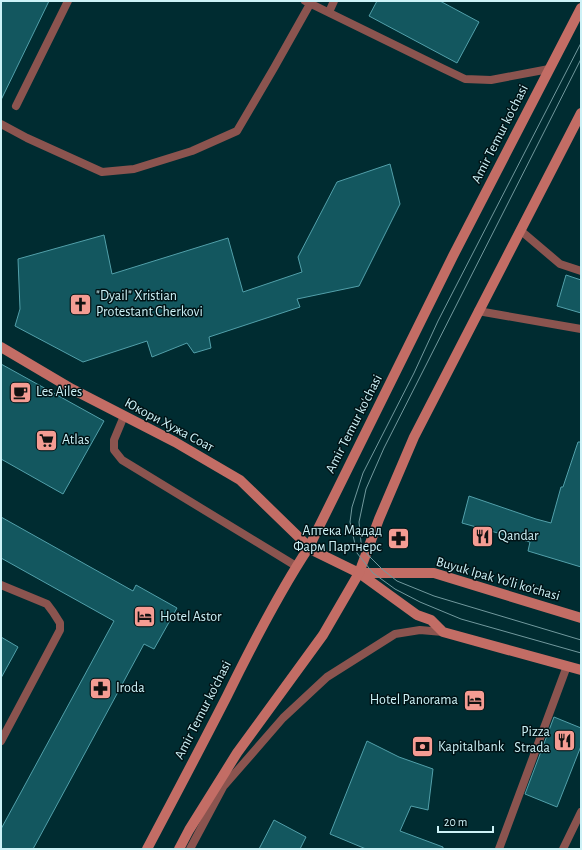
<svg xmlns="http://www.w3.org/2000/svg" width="582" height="850" font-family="'Alegreya Sans',sans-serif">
<rect width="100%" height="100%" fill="#002c31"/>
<g fill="#13575f" stroke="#52a0aa">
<polygon points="1,1 49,1 1,100"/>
<polygon points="377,1 440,1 479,22 457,63 369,16"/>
<polygon points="390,164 400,204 359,286 297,299 300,307 209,337 211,348 194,353 187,343 152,357 147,341 83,362 15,326 20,309 18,259 104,235 112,274 228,238 243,292 302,272 298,257 337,182"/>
<polygon points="566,275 581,280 581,313 557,306"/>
<polygon points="1,364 104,421 63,494 1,459"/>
<polygon points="578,442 581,442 581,567 528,551 530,542 462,523 469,496 536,519 551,523 561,487 563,487"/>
<polygon points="1,517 133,591 136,585 177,608 154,649 144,644 33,849 1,849 1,829 114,621 1,558"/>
<polygon points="1,637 18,647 1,678"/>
<polygon points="554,717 581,728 581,746 557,807 525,794"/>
<polygon points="367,741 399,757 433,769 428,810 411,806 400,831 443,847 443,849 366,849 330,834"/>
<polygon points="274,820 306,837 300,849 259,849"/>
</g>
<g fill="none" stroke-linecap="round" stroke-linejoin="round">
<g stroke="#8b544f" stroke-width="8">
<polyline points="305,1 442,68 465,79 491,80 549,69"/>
<polyline points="329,12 334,1"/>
<polyline points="16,106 68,1"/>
<polyline points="1,124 27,138 102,172 134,169 192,151 237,131 274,68 310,4"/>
<polyline points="520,230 560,264 581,271"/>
<polyline points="478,311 581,329"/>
<polyline points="124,416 114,440 114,450 122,460 296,566"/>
<polyline points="1,585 47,604 53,612 60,623 60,630 1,741"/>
<polyline points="190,849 223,787 283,718 327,677 395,634 420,630 443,632"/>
<polyline points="499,849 567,666"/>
<polyline points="563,849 581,812"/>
</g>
<g stroke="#c36d65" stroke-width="10">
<polyline points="1,347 72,389 175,442 240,480 309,547 314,551 359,573 417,615 431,620 443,632 581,670"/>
<polyline points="359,573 434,573 581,618"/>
<path d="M147,849C174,798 201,747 227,696C252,645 278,594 309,547L453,256L581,8"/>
<polyline points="179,849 189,830 237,753 323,635 359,573 379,519 414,437 581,113"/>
</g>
<g stroke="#71999e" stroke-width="1">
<polyline points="581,43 438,321 414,373 363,473 352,507 350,522 357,553 373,573 395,589 420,602 461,619 581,653"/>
<polyline points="581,59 384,448 366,489 359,522 361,542 367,554 382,569 397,581 434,596 581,640"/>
</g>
</g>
<defs>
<symbol id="church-square" viewBox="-11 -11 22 22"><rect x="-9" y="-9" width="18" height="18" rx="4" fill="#f59c93" stroke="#001316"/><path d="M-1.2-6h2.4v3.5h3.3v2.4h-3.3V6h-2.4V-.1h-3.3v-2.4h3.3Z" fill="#111"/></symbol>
<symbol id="cafe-square" viewBox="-11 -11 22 22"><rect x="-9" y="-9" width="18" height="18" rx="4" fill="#f59c93" stroke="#001316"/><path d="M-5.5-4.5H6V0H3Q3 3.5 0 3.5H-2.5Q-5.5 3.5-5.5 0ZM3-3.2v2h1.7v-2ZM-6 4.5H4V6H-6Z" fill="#111"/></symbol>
<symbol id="supermarket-square" viewBox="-11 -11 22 22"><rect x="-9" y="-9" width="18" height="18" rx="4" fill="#f59c93" stroke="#001316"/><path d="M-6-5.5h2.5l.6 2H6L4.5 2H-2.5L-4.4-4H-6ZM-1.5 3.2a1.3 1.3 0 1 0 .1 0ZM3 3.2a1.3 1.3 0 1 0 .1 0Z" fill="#111"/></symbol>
<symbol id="restaurant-square" viewBox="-11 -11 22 22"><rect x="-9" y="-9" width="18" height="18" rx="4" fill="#f59c93" stroke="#001316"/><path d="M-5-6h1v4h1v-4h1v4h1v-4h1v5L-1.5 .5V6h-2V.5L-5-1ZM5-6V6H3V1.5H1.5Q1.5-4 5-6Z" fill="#111"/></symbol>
<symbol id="pharmacy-square" viewBox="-11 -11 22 22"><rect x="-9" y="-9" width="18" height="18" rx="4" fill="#f59c93" stroke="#001316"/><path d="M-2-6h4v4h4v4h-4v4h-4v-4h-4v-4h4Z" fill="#111"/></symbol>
<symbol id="hotel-square" viewBox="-11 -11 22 22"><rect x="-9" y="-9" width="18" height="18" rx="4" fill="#f59c93" stroke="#001316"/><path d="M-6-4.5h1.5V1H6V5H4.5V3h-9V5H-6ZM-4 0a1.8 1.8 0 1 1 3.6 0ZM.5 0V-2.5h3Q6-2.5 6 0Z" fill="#111"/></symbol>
<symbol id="bank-square" viewBox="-11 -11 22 22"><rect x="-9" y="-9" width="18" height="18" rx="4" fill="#f59c93" stroke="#001316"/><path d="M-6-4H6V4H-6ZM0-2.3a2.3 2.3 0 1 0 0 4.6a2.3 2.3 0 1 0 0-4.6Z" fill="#111"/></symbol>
</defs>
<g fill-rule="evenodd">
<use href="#church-square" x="68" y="292" width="25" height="25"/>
<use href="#cafe-square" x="8" y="380" width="25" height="25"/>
<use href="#supermarket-square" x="34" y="428" width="25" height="25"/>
<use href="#restaurant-square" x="470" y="524" width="25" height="25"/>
<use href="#pharmacy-square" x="386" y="526" width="25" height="25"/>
<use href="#hotel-square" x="132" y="604" width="25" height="25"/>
<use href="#pharmacy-square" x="88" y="676" width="25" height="25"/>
<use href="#hotel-square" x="462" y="688" width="25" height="25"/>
<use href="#restaurant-square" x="552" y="728" width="25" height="25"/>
<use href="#bank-square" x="410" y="734" width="25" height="25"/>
</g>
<g text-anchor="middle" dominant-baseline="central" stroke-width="3" stroke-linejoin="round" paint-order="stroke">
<g font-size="14" fill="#cdf2f7" stroke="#001316">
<text transform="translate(500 134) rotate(-63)">Amir Temur ko'chasi</text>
<text transform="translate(354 424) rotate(-63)">Amir Temur ko'chasi</text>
<text transform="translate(169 425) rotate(28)">Юкори Хужа Соат</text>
<text transform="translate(498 579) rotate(16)">Buyuk Ipak Yo'li ko'chasi</text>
<text transform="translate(203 710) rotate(-63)">Amir Temur ko'chasi</text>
</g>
<g font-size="14" fill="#cdf2f7" stroke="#001316" text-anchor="start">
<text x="96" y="296">"Dyail" Xristian<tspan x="96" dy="16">Protestant Cherkovi</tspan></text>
<text x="36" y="392">Les Ailes</text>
<text x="62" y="440">Atlas</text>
<text x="382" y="531" text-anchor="end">Аптека Мадад<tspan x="382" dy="16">Фарм Партнерс</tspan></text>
<text x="498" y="536">Qandar</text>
<text x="160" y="617">Hotel Astor</text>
<text x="116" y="688">Iroda</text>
<text x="458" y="700" text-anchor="end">Hotel Panorama</text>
<text x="550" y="732" text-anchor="end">Pizza<tspan x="550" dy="16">Strada</tspan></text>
<text x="438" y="747">Kapitalbank</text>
</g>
</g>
<rect width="582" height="850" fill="none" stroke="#cdf2f7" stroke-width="4"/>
<path d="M438 826v6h55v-6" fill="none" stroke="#cdf2f7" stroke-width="2"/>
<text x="444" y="826" font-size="12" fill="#cdf2f7" stroke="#001316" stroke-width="3" paint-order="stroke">20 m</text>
</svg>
